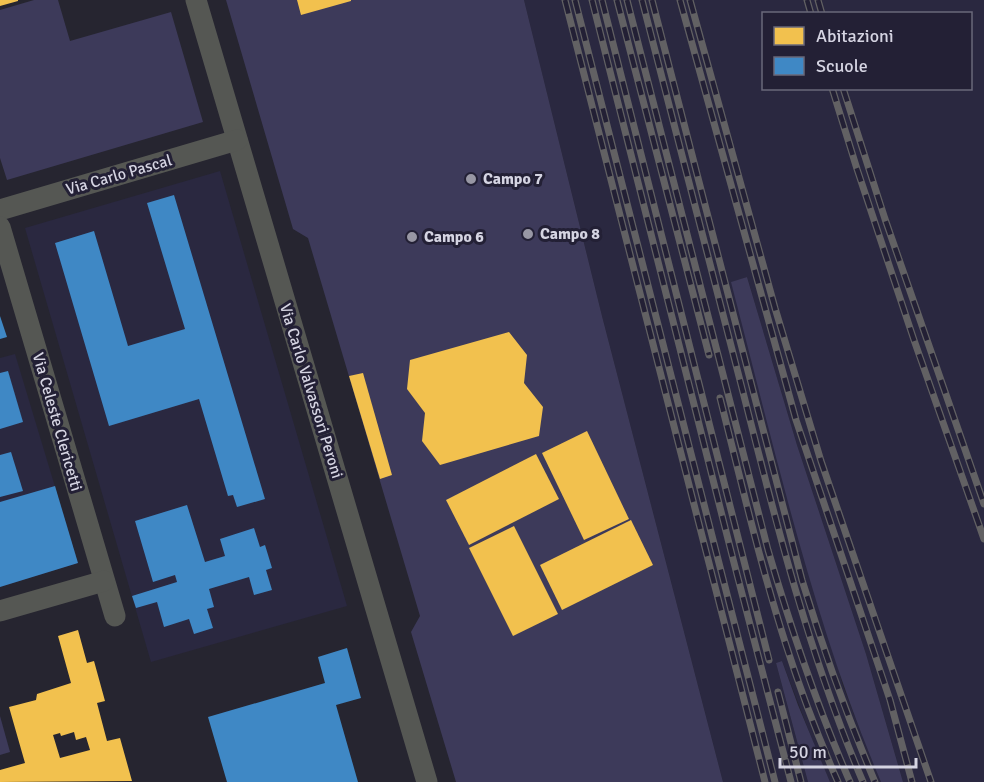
<svg xmlns="http://www.w3.org/2000/svg" width="984" height="782" font-family="Signika,sans-serif">
<rect width="100%" height="100%" fill="#262530"/>
<g fill="#2a2840" fill-rule="evenodd">
<path d="M524,0H984V782H903L866,654L797,445L747,277L732,282L843,686L864,740L881,782H830L815,747L782,661L776,663L808,782H723L602,316ZM764,14H970V88H764Z"/>
<polygon points="220,171 347,606 151,662 25,228"/>
<polygon points="15,354 78,563 0,587 0,358"/>
</g>
<g fill="#3d3a5a">
<polygon points="34,0 58,0 70,41 171,12 203,122 7,180 0,158 0,10"/>
<polygon points="226,0 524,0 602,316 723,782 456,782 411,632 420,616 308,238 293,229"/>
<path d="M747,277L797,445L866,654L903,782H881C813,622 775,450 731,282Z"/>
<polygon points="782,661 798,705 830,782 808,782 776,663"/>
<polygon points="0,716 10,752 0,755"/>
</g>
<g fill="#f2c14e" fill-rule="evenodd">
<polygon points="0,0 18,0 18,1 0,6"/>
<polygon points="297,0 351,0 351,1 301,15"/>
<polygon points="509,332 527,355 524,383 543,407 539,436 440,465 422,441 425,413 407,389 410,360"/>
<polygon points="363,373 392,475 380,479 349,376"/>
<polygon points="587,431 629,519 584,540 542,453"/>
<polygon points="536,454 559,499 469,545 446,500"/>
<polygon points="631,520 653,565 562,610 540,565"/>
<polygon points="514,526 558,614 513,636 469,548"/>
<path d="M78,630L87,663L94,661L105,701L97,703L107,741L120,738L132,781L0,782V770L25,763L9,707L36,700L37,694L71,683L58,636ZM74,732L76,740L86,737L90,750L60,758L53,735L60,733L61,736Z"/>
</g>
<g fill="#3f88c5">
<polygon points="174,195 265,499 237,507 233,495 228,496 199,399 109,426 55,243 94,231 128,346 185,329 147,203"/>
<polygon points="0,316 7,337 0,339"/>
<polygon points="8,371 23,422 0,429 0,373"/>
<polygon points="11,452 23,491 0,497 0,455"/>
<polygon points="55,486 78,563 0,587 0,502"/>
<polygon points="187,505 205,562 225,556 220,539 254,528 260,547 265,545 272,568 266,570 272,590 254,595 249,577 209,589 214,607 207,609 213,628 194,634 189,619 164,627 157,602 136,608 132,596 177,582 175,575 153,582 135,521"/>
<polygon points="347,648 361,698 336,705 358,782 227,782 208,717 325,683 318,657"/>
</g>
<g fill="none" stroke-linecap="round" stroke-linejoin="round">
<g stroke="#555753" stroke-width="21">
<polyline points="196,0 427,782"/>
<polyline points="0,210 237,140"/>
<polyline points="0,227 115,616"/>
<polyline points="0,611 104,581"/>
</g>
<defs>
<g id="rail">
<polyline points="565,0 765,782"/>
<polyline points="575,0 775,782"/>
<polyline points="592,0 733,559 791,782"/>
<polyline points="602,0 769,660"/>
<polyline points="617,0 709,355"/>
<path d="M627,0L768,550C791,629 817,706 850,782"/>
<path d="M642,0C676,132 710,264 744,396C777,527 810,658 863,782"/>
<path d="M652,0L802,580C823,649 847,716 875,782"/>
<polyline points="680,0 796,420 890,700 912,782"/>
<polyline points="690,0 775,308 821,461 931,782"/>
<polyline points="807,0 811,14"/>
<polyline points="818,0 822,14"/>
<polyline points="832,88 857,169 914,340 984,539"/>
<polyline points="843,88 885,219 984,504"/>
<path d="M720,398C741,481 760,564 786,645C801,692 818,737 838,782"/>
<polyline points="778,692 801,782"/>
</g>
</defs>
<use href="#rail" stroke="#626163" stroke-width="7"/>
<use href="#rail" stroke="#232035" stroke-width="4.5" stroke-dasharray="14" stroke-linecap="butt"/>
</g>
<g fill="#9897a4" stroke="#232035" stroke-width="2">
<circle cx="471" cy="179" r="6"/>
<circle cx="528" cy="234" r="6"/>
<circle cx="412" cy="237" r="6"/>
</g>
<g text-anchor="middle" dominant-baseline="central" stroke-width="6" stroke-linejoin="round" paint-order="stroke">
<g font-size="16" fill="#d5d4e2" stroke="#232035">
<text transform="translate(119 175) rotate(-16)">Via Carlo Pascal</text>
<text transform="translate(311 391) rotate(73)">Via Carlo Valvassori Peroni</text>
<text transform="translate(57 422) rotate(74)">Via Celeste Clericetti</text>
</g>
<g font-size="16" font-weight="bold" fill="#d5d4e2" stroke="#232035" text-anchor="start">
<text x="483" y="179">Campo 7</text>
<text x="540" y="234">Campo 8</text>
<text x="424" y="237">Campo 6</text>
</g>
</g>
<rect x="762" y="12" width="210" height="78" fill="#232035" stroke="#6a687a" stroke-width="1.5"/>
<rect x="774" y="27" width="30" height="18" fill="#f2c14e" stroke="#6a687a" stroke-width="1.5"/>
<text x="816" y="42" font-size="18" fill="#d5d4e2">Abitazioni</text>
<rect x="774" y="57" width="30" height="18" fill="#3f88c5" stroke="#6a687a" stroke-width="1.5"/>
<text x="816" y="72" font-size="18" fill="#d5d4e2">Scuole</text>
<path d="M780 758v9h136v-9" fill="none" stroke="#d5d4e2" stroke-width="3"/>
<text x="789" y="758" font-size="18" fill="#d5d4e2" stroke="#232035" stroke-width="4.5" paint-order="stroke">50 m</text>
</svg>
